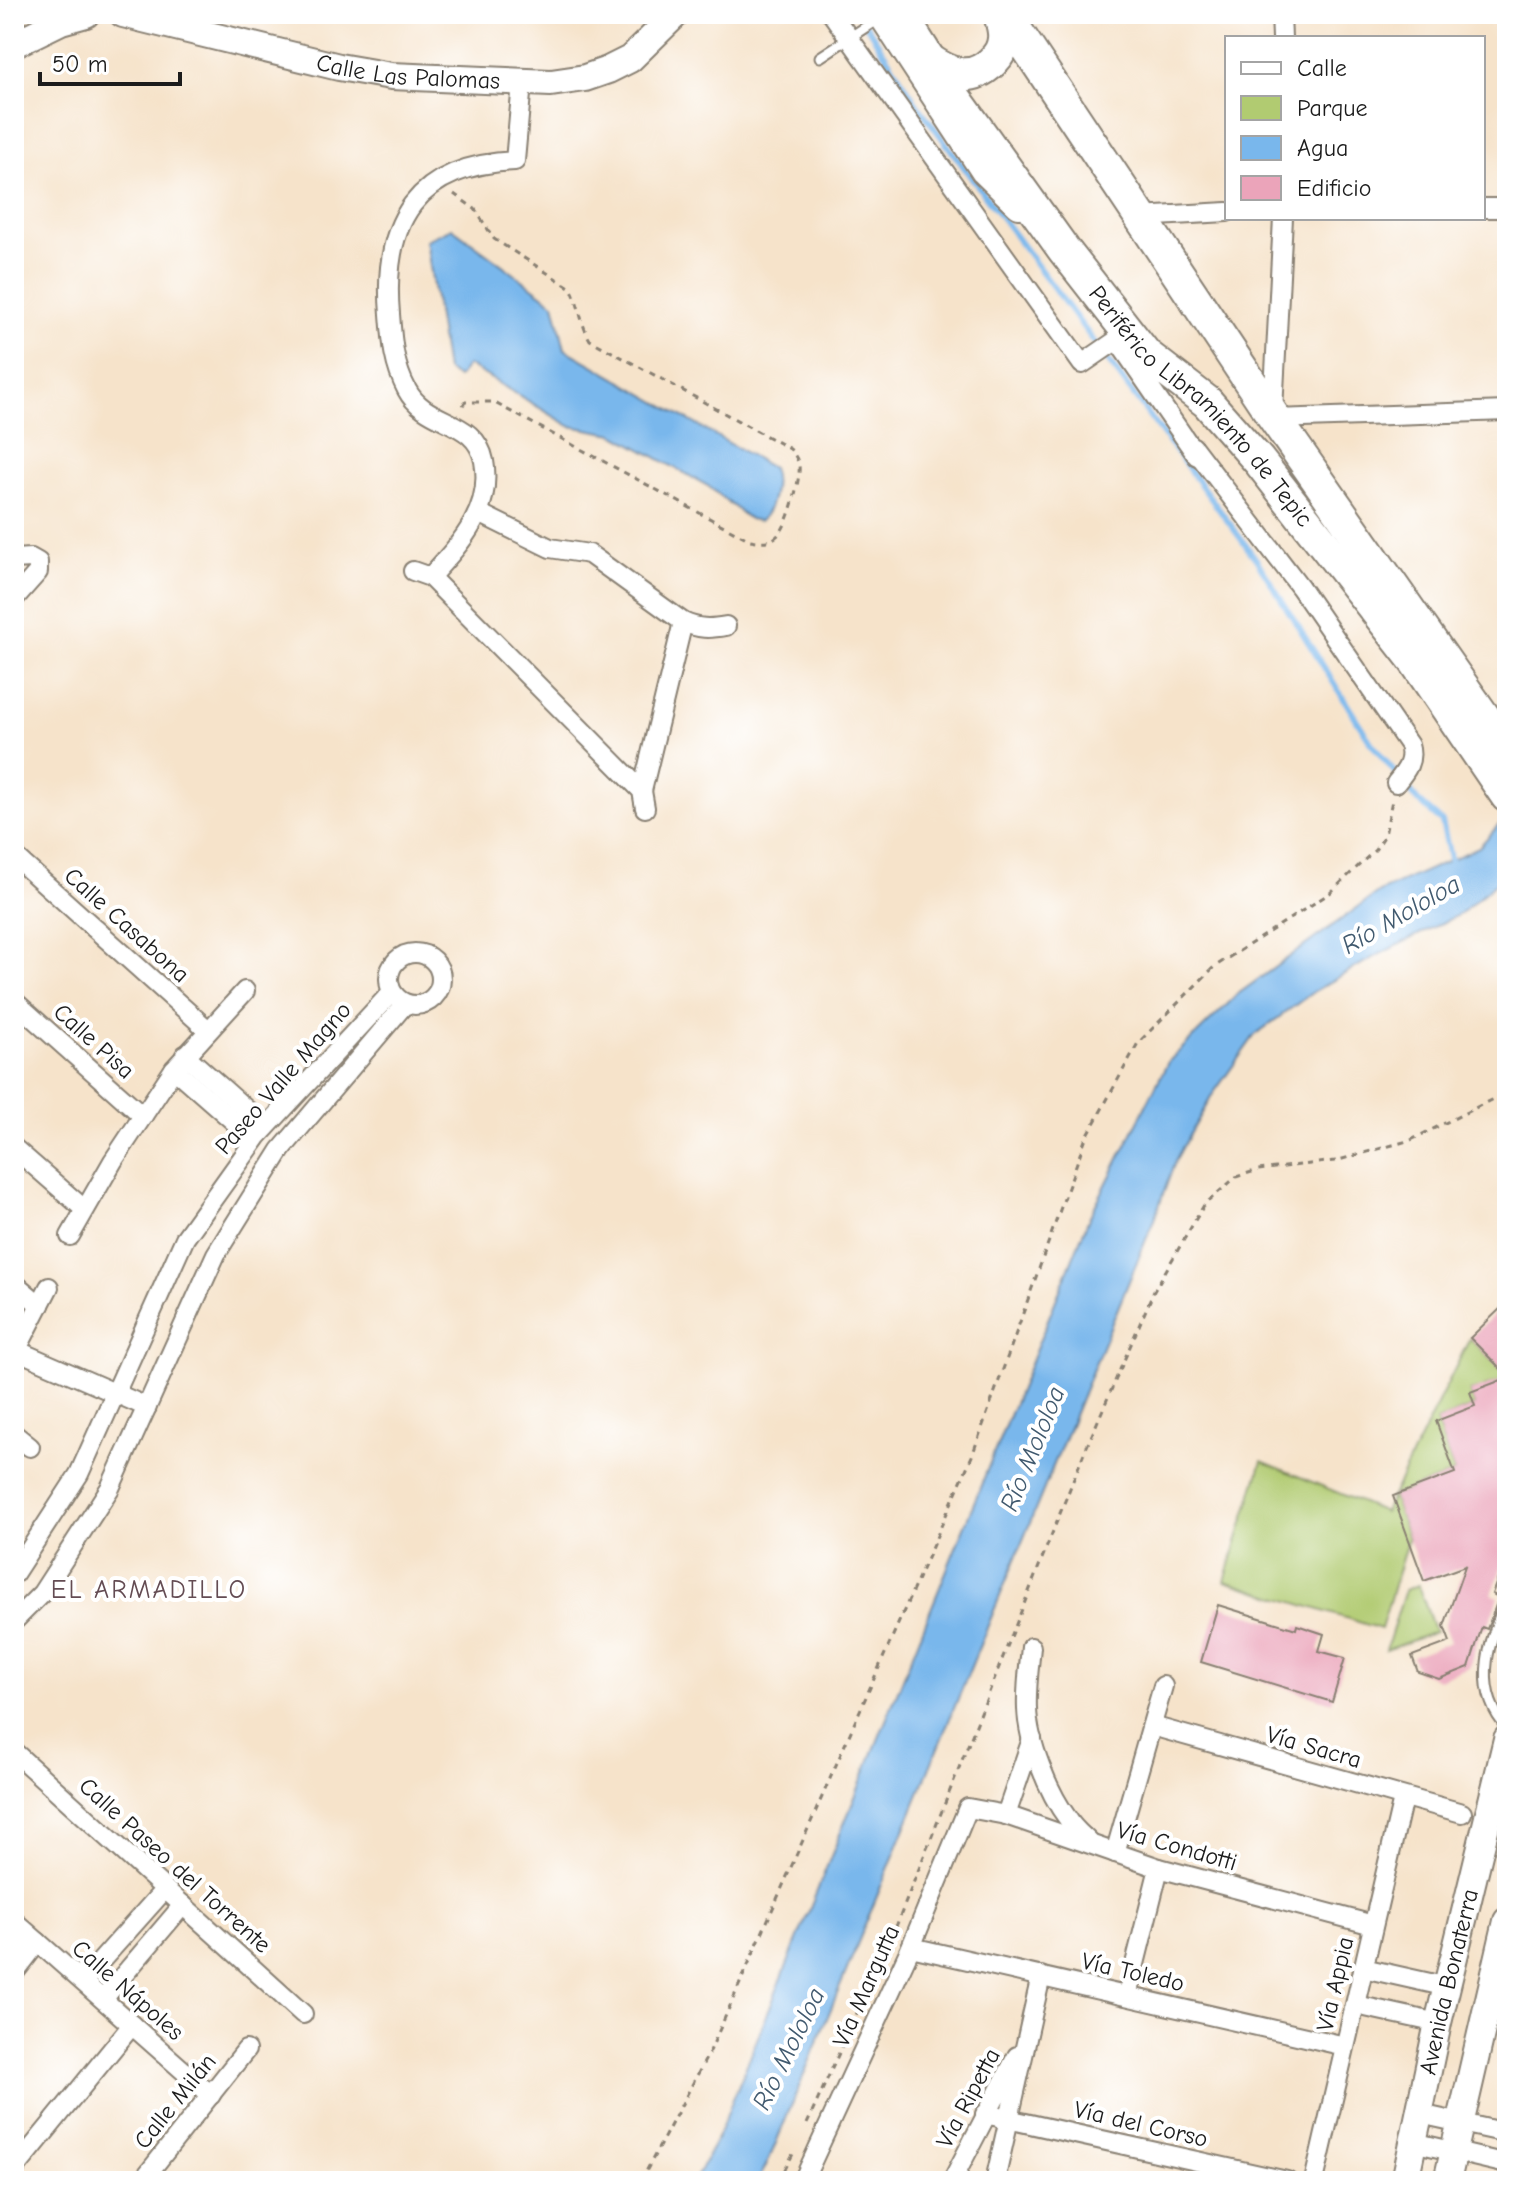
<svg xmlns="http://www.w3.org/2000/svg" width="1521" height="2195" font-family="'Comic Neue',sans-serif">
<rect width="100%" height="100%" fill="#fff"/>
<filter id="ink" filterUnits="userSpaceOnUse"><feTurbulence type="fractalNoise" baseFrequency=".0125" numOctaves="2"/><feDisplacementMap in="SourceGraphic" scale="16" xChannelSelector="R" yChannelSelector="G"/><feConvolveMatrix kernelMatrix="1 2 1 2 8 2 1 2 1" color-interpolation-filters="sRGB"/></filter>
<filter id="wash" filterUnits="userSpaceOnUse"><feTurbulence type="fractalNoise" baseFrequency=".006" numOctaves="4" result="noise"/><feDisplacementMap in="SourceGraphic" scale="32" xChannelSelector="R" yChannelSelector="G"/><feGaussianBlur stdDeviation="1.8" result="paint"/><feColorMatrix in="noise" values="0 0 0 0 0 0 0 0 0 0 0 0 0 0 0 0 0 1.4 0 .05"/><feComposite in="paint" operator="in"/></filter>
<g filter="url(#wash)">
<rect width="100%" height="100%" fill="#f6e3ca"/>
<g fill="#b1cb71" stroke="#667446" stroke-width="2">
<polygon points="1470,1338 1507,1375 1503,1380 1470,1392 1475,1406 1436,1421 1455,1473 1393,1496 1408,1538 1381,1629 1225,1581 1262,1461 1384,1512"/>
<polygon points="1418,1585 1435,1632 1386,1650 1405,1590"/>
</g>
<g fill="#79b7ec" stroke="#4a6a84" stroke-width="2">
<path d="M452,228L554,303L565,349L772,468C778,483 772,510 760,521L749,519L708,486L614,434L570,426L468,365L458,378L446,370L426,240Z"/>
<polygon points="1507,816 1507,873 1460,914 1376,956 1313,992 1255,1035 1213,1094 1176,1159 1152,1225 769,2160 758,2181 694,2181 718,2136 1089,1218 1168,1062 1238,994 1379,892 1479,847"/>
</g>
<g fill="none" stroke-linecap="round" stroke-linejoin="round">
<polyline stroke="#79b7ec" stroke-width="6" points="859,14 919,107 1256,559 1372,744 1418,801 1442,822 1452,867"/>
</g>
<g id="blocks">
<g fill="#eba4ba">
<polygon points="1507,1302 1507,1375 1470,1338"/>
<polygon points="1507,1378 1507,1555 1492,1594 1499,1597 1487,1629 1482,1627 1469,1667 1439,1679 1418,1672 1412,1656 1450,1642 1444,1626 1465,1566 1424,1581 1393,1496 1455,1473 1436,1421 1475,1406 1470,1392"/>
<polygon points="1218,1605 1296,1629 1297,1625 1324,1634 1319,1651 1345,1658 1332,1702 1201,1662"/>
</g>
</g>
</g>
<g filter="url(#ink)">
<use href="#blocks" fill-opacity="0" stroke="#898073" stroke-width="2"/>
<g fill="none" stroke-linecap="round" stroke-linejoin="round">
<defs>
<g id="lane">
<polyline points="820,57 881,17"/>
<path d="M1502,1722C1473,1684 1490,1638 1507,1598"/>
</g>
<g id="street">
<polyline points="832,14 1082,364 1117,340 1197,456"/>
<polyline points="1281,14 1282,38"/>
<polyline points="1483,208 1507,208"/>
<polyline points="1139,217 1227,212"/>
<polyline points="1273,411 1283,218"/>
<polyline points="1275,419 1507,411"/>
<path d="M1193,447L1300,587L1409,745C1414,761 1406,771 1396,783"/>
<path d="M479,513L550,548L589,554L683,622C699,629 709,629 726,626"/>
<polyline points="14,559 31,558 38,562 38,572 14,599"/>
<polyline points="413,571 430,577 642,791 645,808"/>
<path d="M430,577C460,544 493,510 484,461C476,418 426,426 407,390C394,366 392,342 390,314C382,221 417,165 515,161L522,83"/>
<polyline points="642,791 683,622"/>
<polyline points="14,856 208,1030"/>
<circle cx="415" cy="979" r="26"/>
<polyline points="14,1001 143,1116"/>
<polyline points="185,1055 266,1127"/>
<polyline points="174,1069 255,1140"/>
<polyline points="14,1148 84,1209"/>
<polyline points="70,1236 113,1161 174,1069 245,991"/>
<polyline points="14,1283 40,1305"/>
<polyline points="16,1350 147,1407"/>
<polyline points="14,1355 49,1287"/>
<polyline points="14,1434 30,1447"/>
<polyline points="14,1574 79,1474 185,1238 258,1136 392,992"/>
<polyline points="14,1621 42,1593 110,1488 216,1254 281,1150 405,1004"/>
<path d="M1031,1647C1029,1668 1026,1688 1027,1709C1028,1742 1048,1792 1068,1819C1073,1828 1082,1835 1089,1842"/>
<polyline points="1152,1726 1462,1813"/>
<polyline points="14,1752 303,2014"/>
<polyline points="1006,1815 1032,1739"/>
<polyline points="1115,1853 1163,1686"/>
<polyline points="14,1921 211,2095"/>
<polyline points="911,1947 1345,2046"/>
<polyline points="1363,1968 1448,1987"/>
<polyline points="14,1973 38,1942"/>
<polyline points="83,1981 165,1889"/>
<polyline points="1127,1996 1159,1868"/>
<polyline points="104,1998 183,1905"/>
<polyline points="1356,2005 1438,2023"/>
<polyline points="985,2114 1287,2181"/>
<polyline points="1420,2114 1507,2133"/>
<polyline points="1413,2142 1507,2164"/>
<polyline points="14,2170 132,2025"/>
<polyline points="142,2181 246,2050"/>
<polyline points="803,2181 911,1947 968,1808 1006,1815 1159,1868 1373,1925"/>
<polyline points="952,2181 1017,2056"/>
<polyline points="995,2181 1041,1976"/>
<polyline points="1314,2181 1403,1798"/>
</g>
<g id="secondary">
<path id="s1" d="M123,14L339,67L391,76L551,83L585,78L608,70L630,59L676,14"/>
<polyline points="881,14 984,171 1019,205"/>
<polyline points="14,44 61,21 86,14"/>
<path id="s2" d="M1405,2181L1438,2023L1507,1739"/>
<polyline points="1447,2181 1507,1921"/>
</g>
<g id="highway">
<path id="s3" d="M900,14L940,77L1064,250L1146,355L1207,402L1259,461L1413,658L1507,796"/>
<polyline points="1005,14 1273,416 1507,750"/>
<path d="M929,60C951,75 971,82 992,62C999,55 1003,49 1004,39C1005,31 1002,22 1000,14"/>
</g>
</defs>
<use href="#lane" stroke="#898073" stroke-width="13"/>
<use href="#street" stroke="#898073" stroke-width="22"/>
<use href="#secondary" stroke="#898073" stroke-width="30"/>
<use href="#highway" stroke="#898073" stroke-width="36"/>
<g stroke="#898073" stroke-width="3" stroke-dasharray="6 6" stroke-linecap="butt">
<path d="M454,194L475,209L494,239L571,288C580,305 580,323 590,340L790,449C794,454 798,459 799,466C801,478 788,525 779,534C771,543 761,542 750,540L493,402H465L462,407"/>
<polyline points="807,2124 897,1924 1084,1453 1154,1291 1204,1205 1236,1177 1258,1170 1335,1161 1411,1140 1507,1092"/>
<polyline points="641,2181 711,2049 972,1456 1085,1140 1138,1043 1214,967 1330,893 1375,850 1385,835 1392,800"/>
<polyline points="779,2181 795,2150"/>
</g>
<use href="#lane" stroke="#fff" stroke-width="9"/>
<use href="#street" stroke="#fff" stroke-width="18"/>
<use href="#secondary" stroke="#fff" stroke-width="26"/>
<use href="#highway" stroke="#fff" stroke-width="32"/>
</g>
</g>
<g text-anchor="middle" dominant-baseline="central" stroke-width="8" stroke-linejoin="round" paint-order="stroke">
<g font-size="24" fill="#1c1c1c" stroke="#fff">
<text stroke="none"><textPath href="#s1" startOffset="292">Calle Las Palomas</textPath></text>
<text stroke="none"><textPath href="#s3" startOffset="496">Periférico Libramiento de Tepic</textPath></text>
<text transform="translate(127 925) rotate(42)">Calle Casabona</text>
<text transform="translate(94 1041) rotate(42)">Calle Pisa</text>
<text transform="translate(283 1078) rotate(-49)">Paseo Valle Magno</text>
<text transform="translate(1314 1747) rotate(16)">Vía Sacra</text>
<text transform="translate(1177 1846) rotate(16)">Vía Condotti</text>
<text transform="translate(175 1865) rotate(42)">Calle Paseo del Torrente</text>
<text transform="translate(1133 1972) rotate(13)">Vía Toledo</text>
<text stroke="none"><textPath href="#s2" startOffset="204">Avenida Bonaterra</textPath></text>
<text transform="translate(1335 1984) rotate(-77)">Vía Appia</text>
<text transform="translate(866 1986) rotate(-66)">Vía Margutta</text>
<text transform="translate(128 1990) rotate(41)">Calle Nápoles</text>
<text transform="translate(968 2098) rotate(-62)">Vía Ripetta</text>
<text transform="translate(175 2101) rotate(-51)">Calle Milán</text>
<text transform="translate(1141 2124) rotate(13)">Vía del Corso</text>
</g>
<g font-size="26" font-style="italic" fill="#415a6f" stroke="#fff">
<text transform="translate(1401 915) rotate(-30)">Río Mololoa</text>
<text transform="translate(1033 1449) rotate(-68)">Río Mololoa</text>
<text transform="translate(789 2049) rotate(-64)">Río Mololoa</text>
</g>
<g font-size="26" letter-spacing="2" fill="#644c53" stroke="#fff">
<text x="149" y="1590">EL ARMADILLO</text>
</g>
</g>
<rect width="1521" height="2195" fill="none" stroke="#fff" stroke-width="48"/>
<rect x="1225" y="36" width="260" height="184" fill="#ffffff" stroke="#a4a4a4" stroke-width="2"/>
<rect x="1241" y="62" width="40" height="12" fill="#ffffff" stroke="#a4a4a4" stroke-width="2"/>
<text x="1297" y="76" font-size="24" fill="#1c1c1c">Calle</text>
<rect x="1241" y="96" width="40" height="24" fill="#b1cb71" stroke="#a4a4a4" stroke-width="2"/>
<text x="1297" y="116" font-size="24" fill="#1c1c1c">Parque</text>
<rect x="1241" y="136" width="40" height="24" fill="#79b7ec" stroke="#a4a4a4" stroke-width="2"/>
<text x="1297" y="156" font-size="24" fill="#1c1c1c">Agua</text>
<rect x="1241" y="176" width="40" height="24" fill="#eba4ba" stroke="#a4a4a4" stroke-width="2"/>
<text x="1297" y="196" font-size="24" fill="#1c1c1c">Edificio</text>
<path d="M40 72v12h140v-12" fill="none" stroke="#1c1c1c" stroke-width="4"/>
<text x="52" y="72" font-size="24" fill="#1c1c1c" stroke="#ffffff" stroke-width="6" paint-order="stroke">50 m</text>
</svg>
